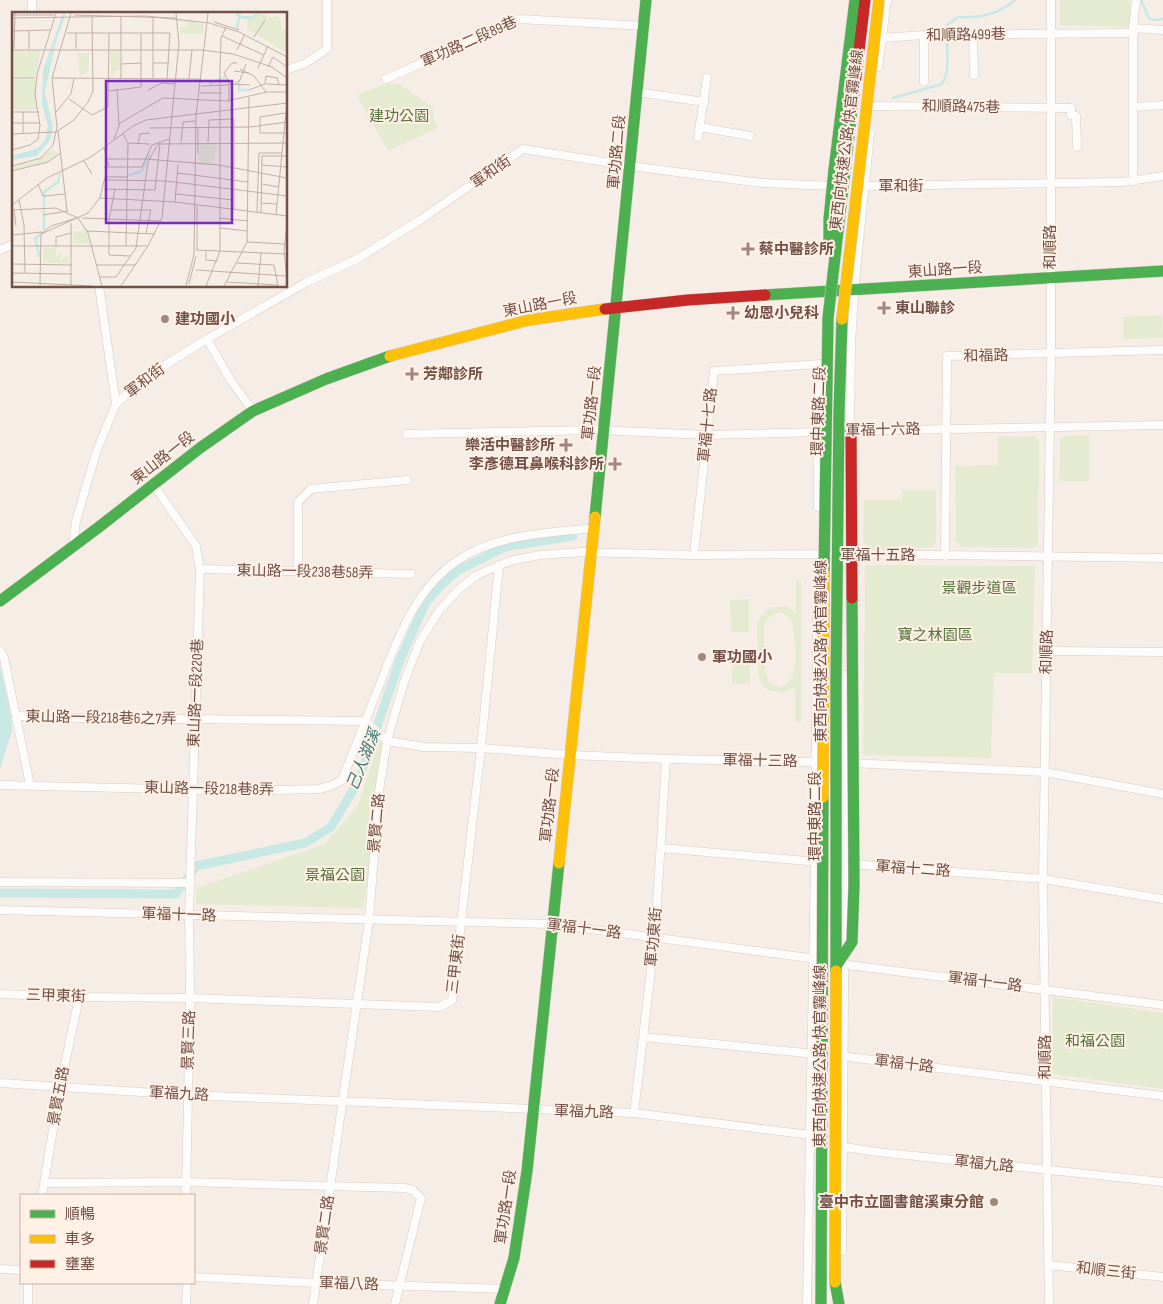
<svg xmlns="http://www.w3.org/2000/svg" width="1163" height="1304" font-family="'Sofia Sans Condensed','Noto Sans TC',sans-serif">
<rect width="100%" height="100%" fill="#f6eee6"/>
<g fill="#e5ebd1" fill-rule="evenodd">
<polygon points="1060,0 1129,0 1132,10 1132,27 1060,25"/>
<polygon points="387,83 400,85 433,107 434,120 438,128 388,151 357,95"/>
<polygon points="1162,315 1163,338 1123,339 1123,317"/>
<polygon points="1089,435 1089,481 1059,481 1060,440 1064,436"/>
<polygon points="1034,436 1039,441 1038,544 1034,548 961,547 956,541 955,466 998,465 998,437"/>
<polygon points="902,490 936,490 936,541 931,548 869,548 863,542 864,500 902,500"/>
<polygon points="865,565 1035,566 1032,673 994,673 991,758 863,755"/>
<path d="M796,580H801V722H795V688L783,693L768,690L762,684L758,674L757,622L766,610L773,607L787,606L796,613ZM779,612C786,614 790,617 793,623C794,642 803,682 779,687L771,684L765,672L764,625L769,617Z"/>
<polygon points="749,599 749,632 731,632 730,600"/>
<rect x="732" y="650" width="18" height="34"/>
<polygon points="381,733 388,733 390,739 363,908 196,904 196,888 325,844 358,805"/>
<polygon points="1053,997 1163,1013 1163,1089 1052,1074"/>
</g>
<polygon fill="#c8e8e5" points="0,666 11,715 12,731 0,769"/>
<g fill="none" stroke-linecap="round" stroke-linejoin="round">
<g stroke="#c8e8e5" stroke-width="2.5">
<polyline points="1141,0 1149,18 1153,20 1163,19"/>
<path d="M947,30V25L958,17C981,18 997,15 1015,0"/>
<path d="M893,98L942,84C950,72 947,55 947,41"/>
</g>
<polyline stroke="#c8e8e5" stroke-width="9" points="0,893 176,894 196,866 305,843 331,827 358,782 400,660 426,602 441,585 457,571 505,547 573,536"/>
<defs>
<g id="street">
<polyline points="32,14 32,0"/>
<polyline points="1133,28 1163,30"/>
<polyline points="973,36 974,75"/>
<polyline points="882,38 924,35 1134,33"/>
<polyline points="878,67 887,0"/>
<polyline points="286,70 306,63 327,49 327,0"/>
<polyline points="386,79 519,19 644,26"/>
<polyline points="924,82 924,35"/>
<polyline points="637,92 704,102"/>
<polyline points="873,106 1068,108"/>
<polyline points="1134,107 1163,105"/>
<polyline points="1069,108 1071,108 1071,115 1076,116 1077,147"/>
<polyline points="700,127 750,136"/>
<polyline points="698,137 707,78"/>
<polyline points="1133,181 1133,28 1136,0"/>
<polyline points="862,186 1122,182 1163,176"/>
<polyline points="0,250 14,244"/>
<polyline points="99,286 116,404"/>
<polyline points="207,339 231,381 253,411"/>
<polyline points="848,431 1163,425"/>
<polyline points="407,434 596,430 708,435 821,432"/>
<polyline points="850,434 851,343 855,281 870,133"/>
<polyline points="153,484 196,546 200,569 189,915 190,998 186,1195"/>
<polyline points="818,507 818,432 820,379"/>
<polyline points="73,547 76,521 97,450 116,404 132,389 151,374 207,339 307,282 357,259 420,220 523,149 631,166 761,183 835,186"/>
<polyline points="694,555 714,371 821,364"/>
<polyline points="945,556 947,356 1163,350"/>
<polyline points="200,569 411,574"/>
<polyline points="298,572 298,502 311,489 407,480"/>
<polyline points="0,651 4,658 30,785"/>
<polyline points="1047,651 1163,652"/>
<polyline points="16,716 78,718 365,721"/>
<polyline points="365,721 387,741 424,747 481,748 570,755 666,759 818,762"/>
<polyline points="850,763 1045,772 1163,794"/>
<path d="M0,785L244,791L318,789L331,786L342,780C355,748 367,716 380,684C398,638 415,589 458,560C497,534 549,533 594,528"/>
<polyline points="661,848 818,862"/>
<polyline points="852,864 1043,879 1163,899"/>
<polyline points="0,882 191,883"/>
<polyline points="0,910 552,924 817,959"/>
<polyline points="840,964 1163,1005"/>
<polyline points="0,994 79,997 190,998 439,1007 452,1001 481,748 499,565"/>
<polyline points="644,1037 816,1054"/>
<polyline points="840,1056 1163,1096"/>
<polyline points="0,1083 187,1095 634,1113 811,1135 816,1137"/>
<polyline points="634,1113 655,937 666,759"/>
<polyline points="838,1146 877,1152 1163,1182"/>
<polyline points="45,1183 185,1182 404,1188 413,1190 421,1198 395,1304"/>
<polyline points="42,1195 60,1088 79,997"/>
<path d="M842,1251C843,1059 846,867 846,675"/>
<polyline points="1048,1265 1163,1277"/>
<polyline points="0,1269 21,1270"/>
<polyline points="194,1277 317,1283 505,1289"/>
<polyline points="28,1283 28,1304"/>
<polyline points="186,1304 187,1283"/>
<polyline points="313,1304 369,920 379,791 387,741 404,682 420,641 439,611 458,590 477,575 510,561 540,555 581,552 694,555 858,554 1163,558"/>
<polyline points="807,1304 815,862 817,614"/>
<polyline points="1049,1304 1043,879 1051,354 1051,0"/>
</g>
<g id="fast">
<polyline points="765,295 1163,271"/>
<polyline points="595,517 646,0"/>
<polyline points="0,601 99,527 200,448 253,411 326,379 390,356"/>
<polyline points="835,1282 839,1304"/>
<polyline points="500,1304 514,1258 527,1171 559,863"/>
</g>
<g id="slow">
<polyline points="390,356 529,320 605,309"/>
<polyline points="559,863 595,517"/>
</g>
<polyline id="jam" points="605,309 688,300 765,295"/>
</defs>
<use href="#street" stroke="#d7cbc4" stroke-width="9"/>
<use href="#fast" stroke="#d6c9c3" stroke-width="12"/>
<use href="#slow" stroke="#d6c9c3" stroke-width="12"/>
<use href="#jam" stroke="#d6c9c3" stroke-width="12"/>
<use href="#street" stroke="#fefcfb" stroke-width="8"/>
<use href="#fast" stroke="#4caf50" stroke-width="11"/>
<use href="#slow" stroke="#ffc107" stroke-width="11"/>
<use href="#jam" stroke="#c62828" stroke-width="11"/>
<defs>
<g id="fast-bridge">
<polyline points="829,240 829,219 834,170 855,0"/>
<polyline points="824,573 828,318 852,109"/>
<polyline points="836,966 852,942 854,885 852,598"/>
<polyline points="836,971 836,683 839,412 842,319"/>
<polyline points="821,1304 823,797"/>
</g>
<g id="slow-bridge">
<polyline points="842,319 879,0"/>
<polyline points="823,797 824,573"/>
<polyline points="835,1282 836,971"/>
</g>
<g id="jam-bridge">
<polyline points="852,109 865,0"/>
<polyline points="851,431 852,598"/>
</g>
</defs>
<use href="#fast-bridge" stroke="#d5c8c4" stroke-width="12" stroke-linecap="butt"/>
<use href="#slow-bridge" stroke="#d5c8c4" stroke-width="12" stroke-linecap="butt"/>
<use href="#jam-bridge" stroke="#d5c8c4" stroke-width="12" stroke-linecap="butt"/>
<use href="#fast-bridge" stroke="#4caf50" stroke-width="11"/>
<use href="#slow-bridge" stroke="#ffc107" stroke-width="11"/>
<use href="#jam-bridge" stroke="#c62828" stroke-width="11"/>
</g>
<g fill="#a1877f" stroke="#fff1e6" stroke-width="2">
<path d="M745.5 241.5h5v5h5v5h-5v5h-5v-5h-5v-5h5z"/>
<path d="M881.5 300.5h5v5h5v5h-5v5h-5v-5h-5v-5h5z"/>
<path d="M730.5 305.5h5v5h5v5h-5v5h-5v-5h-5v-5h5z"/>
<circle cx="165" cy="319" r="5"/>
<path d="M409.5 366.5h5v5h5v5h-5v5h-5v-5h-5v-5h5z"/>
<path d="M563.5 437.5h5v5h5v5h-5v5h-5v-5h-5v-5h5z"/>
<path d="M612.5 456.5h5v5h5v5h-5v5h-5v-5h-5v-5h5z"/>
<circle cx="702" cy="657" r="5"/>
<circle cx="994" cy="1202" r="5"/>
</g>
<g text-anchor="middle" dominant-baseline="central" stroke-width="4" stroke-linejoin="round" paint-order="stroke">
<g font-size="15" fill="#735047" stroke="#fff1e6">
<text transform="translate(966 35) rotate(-1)">和順路499巷</text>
<text transform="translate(469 42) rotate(-24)">軍功路二段89巷</text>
<text transform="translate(961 107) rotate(1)">和順路475巷</text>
<text transform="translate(847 140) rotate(-83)">東西向快速公路 快官霧峰線</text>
<text transform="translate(617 152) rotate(-85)">軍功路二段</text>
<text transform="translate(491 172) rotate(-35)">軍和街</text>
<text x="901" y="186">軍和街</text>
<text transform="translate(1050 247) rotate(-90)">和順路</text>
<text transform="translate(945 270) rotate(-4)">東山路一段</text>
<text transform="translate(540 305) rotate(-11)">東山路一段</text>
<text transform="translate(986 356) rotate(-1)">和福路</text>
<text transform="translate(145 381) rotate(-37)">軍和街</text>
<text transform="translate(592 403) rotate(-84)">軍功路一段</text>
<text transform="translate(819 411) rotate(-88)">環中東路二段</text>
<text transform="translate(708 425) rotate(-84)">軍福十七路</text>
<text transform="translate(883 430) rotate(-1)">軍福十六路</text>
<text transform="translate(163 458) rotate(-38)">東山路一段</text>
<text x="878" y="555">軍福十五路</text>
<text transform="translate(305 572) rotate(1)">東山路一段238巷58弄</text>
<text transform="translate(821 651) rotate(-90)">東西向快速公路 快官霧峰線</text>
<text transform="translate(1047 652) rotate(-89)">和順路</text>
<text transform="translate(196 693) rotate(-88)">東山路一段220巷</text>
<text transform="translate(101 718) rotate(1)">東山路一段218巷6之7弄</text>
<text transform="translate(760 761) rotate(1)">軍福十三路</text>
<text transform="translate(209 789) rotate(1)">東山路一段218巷8弄</text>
<text transform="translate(550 805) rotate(-84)">軍功路一段</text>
<text transform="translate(815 816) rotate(-90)">環中東路二段</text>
<text transform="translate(377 823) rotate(-85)">景賢二路</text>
<text transform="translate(913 869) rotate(4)">軍福十二路</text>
<text transform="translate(179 915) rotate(2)">軍福十一路</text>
<text transform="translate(584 929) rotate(7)">軍福十一路</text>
<text transform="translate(654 937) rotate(-85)">軍功東街</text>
<text transform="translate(456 964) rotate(-83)">三甲東街</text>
<text transform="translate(985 982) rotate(7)">軍福十一路</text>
<text transform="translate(56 996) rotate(2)">三甲東街</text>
<text transform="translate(189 1040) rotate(-88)">景賢三路</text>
<text transform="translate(820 1056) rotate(-90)">東西向快速公路 快官霧峰線</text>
<text transform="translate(1045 1057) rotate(-90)">和順路</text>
<text transform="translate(904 1064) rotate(7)">軍福十路</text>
<text transform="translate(179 1094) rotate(3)">軍福九路</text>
<text transform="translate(59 1096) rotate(-80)">景賢五路</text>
<text transform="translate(584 1112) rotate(2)">軍福九路</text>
<text transform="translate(984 1164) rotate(6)">軍福九路</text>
<text transform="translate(506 1207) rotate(-82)">軍功路一段</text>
<text transform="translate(325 1225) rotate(-82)">景賢二路</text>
<text transform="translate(1106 1271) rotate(6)">和順三街</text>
<text transform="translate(349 1284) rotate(2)">軍福八路</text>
</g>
<g font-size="15" fill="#55743c" stroke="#fff1e6">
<text x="399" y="116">建功公園</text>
<text x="979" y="588">景觀步道區</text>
<text x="935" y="635">寶之林園區</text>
<text x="335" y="875">景福公園</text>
<text x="1095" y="1041">和福公園</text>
</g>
<g font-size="15" font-weight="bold" fill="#735047" stroke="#fff1e6" text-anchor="start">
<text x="759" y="249">蔡中醫診所</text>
<text x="895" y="308">東山聯診</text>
<text x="744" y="313">幼恩小兒科</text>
<text x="175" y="319">建功國小</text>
<text x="423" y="374">芳鄰診所</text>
<text x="555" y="445" text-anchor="end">樂活中醫診所</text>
<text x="604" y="464" text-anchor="end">李彥德耳鼻喉科診所</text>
<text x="712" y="657">軍功國小</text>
<text x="984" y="1202" text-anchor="end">臺中市立圖書館溪東分館</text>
</g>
<g font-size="16" font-style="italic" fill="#3b7879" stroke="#fff1e6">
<text transform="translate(364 760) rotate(-68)">己人湖溪</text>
</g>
</g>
<g transform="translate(12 12)">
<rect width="275" height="275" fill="#f6eee6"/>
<path d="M246,1H253L256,6L267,4L270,16L275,19V41L235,17L236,4H244ZM175,9L192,12L191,22H168V15H174ZM0,38L29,39L23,65H0ZM98,38H108V58L103,59L102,65H99ZM66,41H77V54L73,62L68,64ZM0,67L23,68L25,98H0ZM188,131H206L201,151H187ZM39,138L48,141L35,150L0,158V155L26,148ZM74,218L78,232L61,231V220ZM31,236H44V246L46,242H50L48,247L58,244L55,248L58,251H31Z" fill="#e5ebd1"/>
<path d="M51,1H54L43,33L33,81L41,115L39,127L25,144L0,148V144L26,136L33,128L36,114L30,93L31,58Z" fill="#c8e8e5"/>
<path fill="none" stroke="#c8e8e5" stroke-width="2.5" d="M224,1L228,5L240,6L246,1M225,17L228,1M227,69V78H237M197,72L213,65M115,164L130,159L137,142M32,218V180L46,170L48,161M28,246L23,227L30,220"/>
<path fill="none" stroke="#c2afa6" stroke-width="1" d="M0,3H42M62,3L164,6M109,5V66M0,6L134,4L197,11L227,20L275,45M202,10L227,18M0,19L38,18M55,21H158L155,67M64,21V37M210,24L252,43M242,25L253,8M17,37V18M0,38H190L221,42L260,55L275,66M2,38L3,1M225,38L233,22M141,51H157M109,52L129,51M256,55L261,45L275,55M246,56L256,34M228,57L242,64L254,80M222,59L237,61M0,66H23M40,66L189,67M141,66V5M177,66L180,38M217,72L238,73M254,72L275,73M222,73L228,68L234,52M189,74L217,73M105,77L107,113M136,78L150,71L162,72M237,78L253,72L254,64L265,66L267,72M97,79L129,75V22M188,81H210M57,87L80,103L96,95L97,21M217,89V70L212,61L220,51H225M0,100H27M44,100L59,82L62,66M273,101L248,105V121H275M0,111H28M138,116L238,115L275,110M46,119L55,199M0,122L44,120L62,108L76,90L81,79L80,5M11,122V100M111,122L116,131L114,234M102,127L108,111L151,86L215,89L255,80H275M169,130L171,110L183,109M196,130L197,108L222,107V198M116,131L138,132M126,131L128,122L138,121M92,136L97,154M0,138L18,133L26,127L28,113L23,83L25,62L44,1M186,142V116M96,147H133M133,147L207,153L275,166M72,149L80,162M250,153L275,155M0,154L29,146L41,133L45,115L40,66L59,1M92,155H130L140,133L157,127M0,159L36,150L49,141M166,161L236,170M94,168L154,169L275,184M26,172L31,184L54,182M250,172L267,175M92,177L143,178L148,131M103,177L97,207V243L118,244M164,182L222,188M88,186L163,190L275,204M7,188L12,213L13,261M163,190L166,152M249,191L265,192M0,193L35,166L79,145L121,114L134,108L275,91M0,198L44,196L66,206L76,221L90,274M2,198L4,214M99,198H139L134,221M245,200L247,141H270M249,201L250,144H275M264,202L275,90M31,203L56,199M70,206L149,209M207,206L236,209M59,211V274M275,212L272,239L275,267M208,216L235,219M75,219L143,222M29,222L76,201L88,186L93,165H115M29,222L39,214L65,206M0,223L30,220M235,230L273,232M44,233V225L59,221M0,234H136M184,238L275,242M185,238V194M194,238V248L206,249M225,251L262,253L266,274M0,252L60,253M84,253H123M184,258L275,264M0,261L60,262M88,265H104L124,236L136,150L146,132L275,131M0,270L81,274M215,270L265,273M177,272L184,244M28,273L29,222M109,274L136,234L150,206L167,31L164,1M174,274L182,242L184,104L196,1M194,274L208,239V57L209,26L214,15M212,274L235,230L237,85M246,274L249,241"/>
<path fill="#7b2cbf" fill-opacity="0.15" stroke="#7b2cbf" stroke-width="2.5" d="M94,69H220V211H94Z"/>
<rect width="275" height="275" fill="none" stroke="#735047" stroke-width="2.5"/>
</g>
<rect x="20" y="1194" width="175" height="90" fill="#fff1e6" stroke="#c7b1a6"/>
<rect x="30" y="1210" width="25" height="8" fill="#4caf50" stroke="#c7b1a6"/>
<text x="65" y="1219" font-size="15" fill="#735047">順暢</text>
<rect x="30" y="1235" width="25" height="8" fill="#ffc107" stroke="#c7b1a6"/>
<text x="65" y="1244" font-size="15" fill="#735047">車多</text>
<rect x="30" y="1260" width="25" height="8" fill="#c62828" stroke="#c7b1a6"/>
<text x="65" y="1269" font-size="15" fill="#735047">壅塞</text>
</svg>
